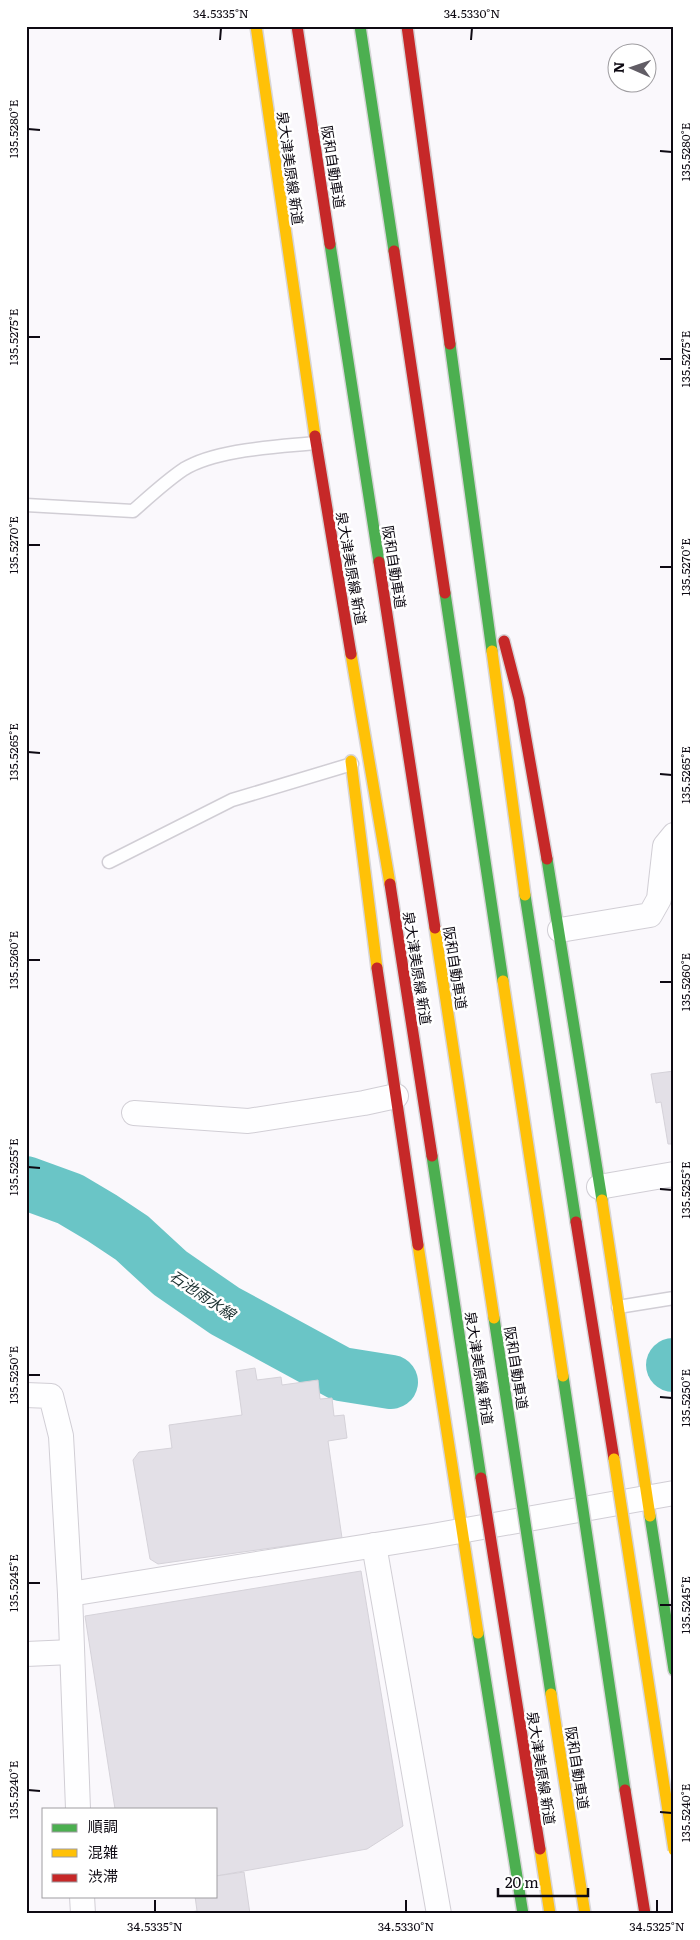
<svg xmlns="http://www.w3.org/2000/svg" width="700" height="1940" font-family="Literata,'Noto Sans JP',serif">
<rect width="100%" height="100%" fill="#faf8fc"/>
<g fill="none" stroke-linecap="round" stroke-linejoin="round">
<g stroke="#6ac5c6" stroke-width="54">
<polyline points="26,1183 70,1199 102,1218 132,1238 170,1273 225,1311 341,1374 391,1382"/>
<polyline points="673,1365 674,1365"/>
</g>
</g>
<g fill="#e3e0e7" stroke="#d5d2d9">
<polygon points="674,1071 674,1144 668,1144 661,1102 656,1103 651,1074"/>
<polygon points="255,1368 257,1380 281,1377 282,1385 318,1380 320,1399 332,1398 334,1416 344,1415 347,1438 328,1441 342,1538 158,1564 150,1559 133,1460 139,1452 172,1448 169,1425 242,1415 236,1371"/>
<polygon points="361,1571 403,1826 367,1849 216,1876 216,1809 115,1809 85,1616"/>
<polygon points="244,1872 250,1914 177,1914 197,1911 195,1896 216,1896 216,1876"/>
</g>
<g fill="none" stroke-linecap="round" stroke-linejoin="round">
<defs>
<g id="lane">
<path d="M26,505L133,511C149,497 166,481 184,469C217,449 277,447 316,443"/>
<polyline points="109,862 232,800 352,764"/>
<polyline points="618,1307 674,1298"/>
</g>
<g id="street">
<polyline points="560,930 650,915 659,899 665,846 674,835"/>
<polyline points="134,1113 248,1121 364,1103 396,1096"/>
<polyline points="599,1187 674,1174"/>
<polyline points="26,1395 51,1396 61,1436 70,1594 78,1809"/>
<polyline points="374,1545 439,1914"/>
<polyline points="70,1594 432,1536 674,1493"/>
<polyline points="26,1654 72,1652"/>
<polyline points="82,1896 83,1914"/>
</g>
<g id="fast">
<polyline points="450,344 492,651"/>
<polyline points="547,859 602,1200"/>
<polyline points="525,895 576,1222"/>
<polyline points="432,1156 481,1478"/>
<polyline points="650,1516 674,1670"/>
<polyline points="478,1633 523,1914"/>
</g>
<g id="slow">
<polyline points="256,26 315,436"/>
<polyline points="492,651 525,895"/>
<polyline points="351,654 390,884"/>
<polyline points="351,761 377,968"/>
<polyline points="602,1200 650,1516"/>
<polyline points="418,1245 478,1633"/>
</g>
<g id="jam">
<polyline points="407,26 450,344"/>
<polyline points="315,436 351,654"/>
<polyline points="504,641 519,699 547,859"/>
<polyline points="390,884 432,1156"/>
<polyline points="377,968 418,1245"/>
<polyline points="576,1222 614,1459"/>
</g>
</defs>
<use href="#lane" stroke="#d1ced5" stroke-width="15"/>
<use href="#street" stroke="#d1ced5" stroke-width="26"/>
<use href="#fast" stroke="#d7d5d8" stroke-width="14"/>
<use href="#slow" stroke="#d7d5d8" stroke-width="14"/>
<use href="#jam" stroke="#d7d5d8" stroke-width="14"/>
<use href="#lane" stroke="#fefeff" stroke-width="12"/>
<use href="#street" stroke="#fefeff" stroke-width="24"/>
<use href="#fast" stroke="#4caf50" stroke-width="11"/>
<use href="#slow" stroke="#ffc107" stroke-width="11"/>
<use href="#jam" stroke="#c62828" stroke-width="11"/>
<defs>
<g id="fast-bridge">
<polyline points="360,26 394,251"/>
<polyline points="330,244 379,562"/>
<polyline points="445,593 503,981"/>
<polyline points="494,1318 551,1694"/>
<polyline points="563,1376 625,1790"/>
</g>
<g id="slow-bridge">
<polyline points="435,928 494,1318"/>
<polyline points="503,981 563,1376"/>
<polyline points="614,1459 674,1850"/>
<polyline points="551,1694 585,1914"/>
<polyline points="540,1849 550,1914"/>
</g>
<g id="jam-bridge">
<polyline points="297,26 330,244"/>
<polyline points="394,251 445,593"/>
<polyline points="379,562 435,928"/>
<polyline points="481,1478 540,1849"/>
<polyline points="625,1790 645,1914"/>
</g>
</defs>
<use href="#fast-bridge" stroke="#d7d5d8" stroke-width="14" stroke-linecap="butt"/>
<use href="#slow-bridge" stroke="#d7d5d8" stroke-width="14" stroke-linecap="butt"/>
<use href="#jam-bridge" stroke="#d7d5d8" stroke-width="14" stroke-linecap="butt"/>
<use href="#fast-bridge" stroke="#4caf50" stroke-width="11"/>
<use href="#slow-bridge" stroke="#ffc107" stroke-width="11"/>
<use href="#jam-bridge" stroke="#c62828" stroke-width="11"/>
</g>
<path fill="none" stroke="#0e0a13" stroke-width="2" d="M220,40L221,28M471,40L472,28M28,129L40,130M660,151L672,152M28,337H40M660,359H672M28,545H40M660,567H672M28,752L40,753M660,774L672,775M28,960H40M660,982H672M28,1167L40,1168M660,1189L672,1190M28,1375H40M660,1397L672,1398M28,1583H40M660,1605H672M28,1790L40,1791M660,1812L672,1813M155,1912V1900M406,1912V1900M657,1912V1900"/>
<g text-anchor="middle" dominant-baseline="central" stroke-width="5" stroke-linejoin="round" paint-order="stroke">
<g font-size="14" fill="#0e0a13" stroke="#fff">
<text transform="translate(334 167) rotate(81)">阪和自動車道</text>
<text transform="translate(291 168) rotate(82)">泉大津美原線 新道</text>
<text transform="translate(395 567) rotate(81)">阪和自動車道</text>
<text transform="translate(352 568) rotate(80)">泉大津美原線 新道</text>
<text transform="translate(418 968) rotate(81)">泉大津美原線 新道</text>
<text transform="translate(456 968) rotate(81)">阪和自動車道</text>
<text transform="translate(480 1368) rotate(81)">泉大津美原線 新道</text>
<text transform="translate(517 1368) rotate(81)">阪和自動車道</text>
<text transform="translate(542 1768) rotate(81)">泉大津美原線 新道</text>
<text transform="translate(578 1768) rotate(81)">阪和自動車道</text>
</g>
<g font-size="15" font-style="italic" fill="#1a2f2f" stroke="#fff">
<text transform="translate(203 1294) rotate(34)">石池雨水線</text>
</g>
</g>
<rect width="700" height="1940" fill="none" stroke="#ffffff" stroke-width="55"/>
<rect x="42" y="1808" width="175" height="90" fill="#ffffff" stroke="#9f9da1"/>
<rect x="52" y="1824" width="25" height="8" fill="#4caf50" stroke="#9f9da1"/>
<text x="88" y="1832" font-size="15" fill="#0e0a13">順調</text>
<rect x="52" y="1849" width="25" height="8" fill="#ffc107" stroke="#9f9da1"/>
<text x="88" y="1858" font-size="15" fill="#0e0a13">混雑</text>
<rect x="52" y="1874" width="25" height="8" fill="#c62828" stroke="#9f9da1"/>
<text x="88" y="1882" font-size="15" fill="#0e0a13">渋滞</text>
<g transform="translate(632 68) rotate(272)"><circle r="24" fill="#ffffff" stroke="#9f9da1"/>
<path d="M0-4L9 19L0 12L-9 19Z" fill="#615d65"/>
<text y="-8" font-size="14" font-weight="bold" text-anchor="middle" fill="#0e0a13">N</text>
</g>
<path d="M498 1888v8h90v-8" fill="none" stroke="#0e0a13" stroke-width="2.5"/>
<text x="505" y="1888" font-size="15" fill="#0e0a13" stroke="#ffffff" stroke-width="4" paint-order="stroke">20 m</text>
<rect x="28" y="28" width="644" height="1884" fill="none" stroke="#0e0a13" stroke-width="2"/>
<g font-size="12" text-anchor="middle" fill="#0e0a13">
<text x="221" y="18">34.5335°N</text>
<text x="472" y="18">34.5330°N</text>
<text transform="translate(14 129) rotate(-90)" y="4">135.5280°E</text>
<text transform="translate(686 152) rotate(-90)" y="4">135.5280°E</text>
<text transform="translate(14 337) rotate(-90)" y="4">135.5275°E</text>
<text transform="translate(686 359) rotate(-90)" y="4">135.5275°E</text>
<text transform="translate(14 545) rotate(-90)" y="4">135.5270°E</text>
<text transform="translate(686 567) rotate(-90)" y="4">135.5270°E</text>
<text transform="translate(14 752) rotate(-90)" y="4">135.5265°E</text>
<text transform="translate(686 775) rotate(-90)" y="4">135.5265°E</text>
<text transform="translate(14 960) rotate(-90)" y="4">135.5260°E</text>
<text transform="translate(686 982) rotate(-90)" y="4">135.5260°E</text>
<text transform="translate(14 1167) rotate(-90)" y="4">135.5255°E</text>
<text transform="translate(686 1190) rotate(-90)" y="4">135.5255°E</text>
<text transform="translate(14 1375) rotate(-90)" y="4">135.5250°E</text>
<text transform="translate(686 1398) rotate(-90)" y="4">135.5250°E</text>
<text transform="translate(14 1583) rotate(-90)" y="4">135.5245°E</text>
<text transform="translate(686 1605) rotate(-90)" y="4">135.5245°E</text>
<text transform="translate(14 1790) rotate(-90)" y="4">135.5240°E</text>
<text transform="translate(686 1813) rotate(-90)" y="4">135.5240°E</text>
<text x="155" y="1931">34.5335°N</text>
<text x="406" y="1931">34.5330°N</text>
<text x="657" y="1931">34.5325°N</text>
</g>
</svg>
